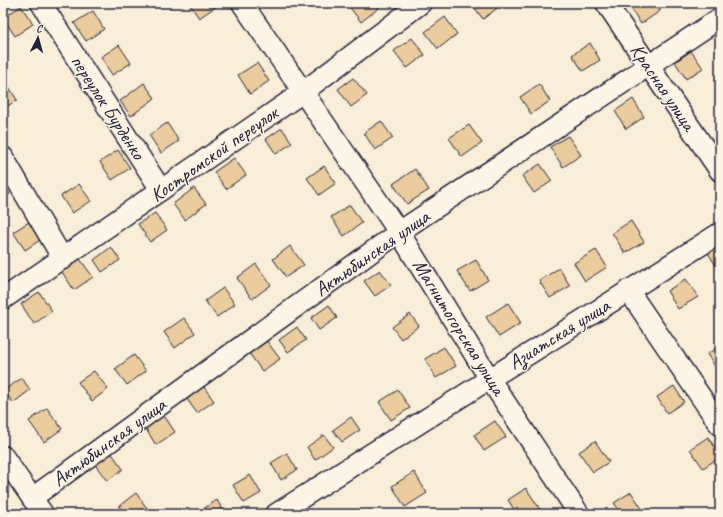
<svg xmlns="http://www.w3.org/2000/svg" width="723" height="517" font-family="Caveat,sans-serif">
<rect width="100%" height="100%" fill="#f8edd7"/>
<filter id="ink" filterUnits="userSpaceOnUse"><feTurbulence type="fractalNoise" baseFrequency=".025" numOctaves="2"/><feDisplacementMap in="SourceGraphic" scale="8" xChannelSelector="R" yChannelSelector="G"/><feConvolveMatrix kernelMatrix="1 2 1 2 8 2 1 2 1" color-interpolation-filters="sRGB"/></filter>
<g filter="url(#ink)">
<g fill="#eacb9d" stroke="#22223b">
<polygon points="189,3 215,3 217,6 199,18"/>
<polygon points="350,3 376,3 379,8 361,22 348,5"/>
<polygon points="471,3 498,3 500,6 483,19"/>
<polygon points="635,3 655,3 660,11 641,24 630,7"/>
<polygon points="21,6 33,24 15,36 3,18"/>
<polygon points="93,11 104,29 86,41 74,23"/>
<polygon points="445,17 457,34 438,49 425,32"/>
<polygon points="412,38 425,55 407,68 394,51"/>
<polygon points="590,43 600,60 583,71 572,55"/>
<polygon points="119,45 131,63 112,75 101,57"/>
<polygon points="691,51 703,68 686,79 675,62"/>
<polygon points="257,63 269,81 250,94 238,75"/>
<polygon points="353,78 367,95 351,107 338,89"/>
<polygon points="6,82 17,100 3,109 3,84"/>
<polygon points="144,83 155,98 131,116 120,101"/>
<polygon points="539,84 550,101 531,114 520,97"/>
<polygon points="633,99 644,117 626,129 615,111"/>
<polygon points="381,121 393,138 375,150 364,133"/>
<polygon points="167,123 179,141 161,153 149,135"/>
<polygon points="469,125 482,143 462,157 449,138"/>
<polygon points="282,128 292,143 276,154 266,139"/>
<polygon points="568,136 581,155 563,167 550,147"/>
<polygon points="118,150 130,168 112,180 100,162"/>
<polygon points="234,158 246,175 226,189 214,172"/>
<polygon points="540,164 552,181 534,193 522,176"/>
<polygon points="324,166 336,183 319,195 307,178"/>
<polygon points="415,169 429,190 407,204 393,184"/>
<polygon points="3,184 10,194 3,198"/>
<polygon points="79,184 91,201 72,213 61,196"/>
<polygon points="194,188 206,204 185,220 173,204"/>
<polygon points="350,205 362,223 344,236 331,217"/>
<polygon points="155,213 167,230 150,242 138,224"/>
<polygon points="32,220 43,238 25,250 13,232"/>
<polygon points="631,221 644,242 625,253 612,233"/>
<polygon points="720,242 720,265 717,267 706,250"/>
<polygon points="290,246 304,265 286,277 273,259"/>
<polygon points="111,247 120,260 102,272 94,260"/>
<polygon points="596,250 607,267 585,281 574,263"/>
<polygon points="80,259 93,277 74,290 62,272"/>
<polygon points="476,260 488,280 470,291 457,271"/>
<polygon points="256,264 271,285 252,299 237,278"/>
<polygon points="559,268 570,286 550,298 539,281"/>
<polygon points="380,270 391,285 375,296 364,281"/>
<polygon points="686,279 698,297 678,309 667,291"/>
<polygon points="223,288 235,304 217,317 205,301"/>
<polygon points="39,292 52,311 34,324 21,304"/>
<polygon points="508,303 521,323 499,337 486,317"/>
<polygon points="329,305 337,318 319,330 311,318"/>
<polygon points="410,314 419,326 401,339 392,327"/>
<polygon points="184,318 195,333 175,348 164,332"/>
<polygon points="297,327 306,340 288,352 279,340"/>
<polygon points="266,340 280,359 262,371 249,353"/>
<polygon points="720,346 720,374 707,354"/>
<polygon points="444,347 456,366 436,378 425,359"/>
<polygon points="134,355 146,371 127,385 115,369"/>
<polygon points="94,371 108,389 92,401 78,382"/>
<polygon points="22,378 30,390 13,403 4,390"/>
<polygon points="201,383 214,401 197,413 184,395"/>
<polygon points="674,386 684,402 667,413 657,397"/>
<polygon points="398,390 410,408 391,420 379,402"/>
<polygon points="47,408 62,429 44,442 29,421"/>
<polygon points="163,414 175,432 156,445 144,426"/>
<polygon points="351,417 360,430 342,442 333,430"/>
<polygon points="495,421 506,437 484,451 474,435"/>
<polygon points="324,435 333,447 315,460 307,447"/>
<polygon points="708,437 720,455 720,457 703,468 690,449"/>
<polygon points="595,441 609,462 593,472 579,452"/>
<polygon points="110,451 123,469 107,481 94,463"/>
<polygon points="287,453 297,470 281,480 271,463"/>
<polygon points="414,472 427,493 405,507 392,486"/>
<polygon points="250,475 261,493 244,503 233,485"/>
<polygon points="526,488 543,514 517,514 508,500"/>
<polygon points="631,492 643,510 637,514 622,514 614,503"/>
<polygon points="136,493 149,511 145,514 124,514 119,506"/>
<polygon points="217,500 225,514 198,514 197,513"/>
</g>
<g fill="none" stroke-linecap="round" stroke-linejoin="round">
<defs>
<g id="minor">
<polyline points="41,3 161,190"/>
<polyline points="242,3 399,232 489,378 579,514"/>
<polyline points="606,3 720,171"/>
<polyline points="3,157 63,259"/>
<polyline points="628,290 720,425"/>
<polyline points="3,299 303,92 421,3"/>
<polyline points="3,456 43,514"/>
<polyline points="32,498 399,232 720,18"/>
<polyline points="276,514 720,233"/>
</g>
</defs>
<use href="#minor" stroke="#22223b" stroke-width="23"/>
<use href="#minor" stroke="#fcf5e5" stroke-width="20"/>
</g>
</g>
<g text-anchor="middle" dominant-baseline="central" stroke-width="3" stroke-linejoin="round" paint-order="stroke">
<g font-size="20" fill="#22223b" stroke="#fcf5e5">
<text transform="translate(663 87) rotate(56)">Красная улица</text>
<text transform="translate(108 107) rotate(57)">переулок Бурденко</text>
<text transform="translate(214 154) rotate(-35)">Костромской переулок</text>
<text transform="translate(372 253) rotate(-35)">Актюбинская улица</text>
<text transform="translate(459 327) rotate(58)">Магнитогорская улица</text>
<text transform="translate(559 334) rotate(-32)">Азиатская улица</text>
<text transform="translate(109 442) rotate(-36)">Актюбинская улица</text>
</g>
</g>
<rect width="723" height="517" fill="none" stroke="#fcf5e5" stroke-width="16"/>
<rect x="8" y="8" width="707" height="501" fill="none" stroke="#22223b" stroke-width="1.5" filter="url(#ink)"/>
<g transform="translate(38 38) rotate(6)" stroke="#fcf5e5" stroke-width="3" paint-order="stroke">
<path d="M0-3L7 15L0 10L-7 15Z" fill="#22223b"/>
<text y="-6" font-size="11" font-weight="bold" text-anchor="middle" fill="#22223b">С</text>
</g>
</svg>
